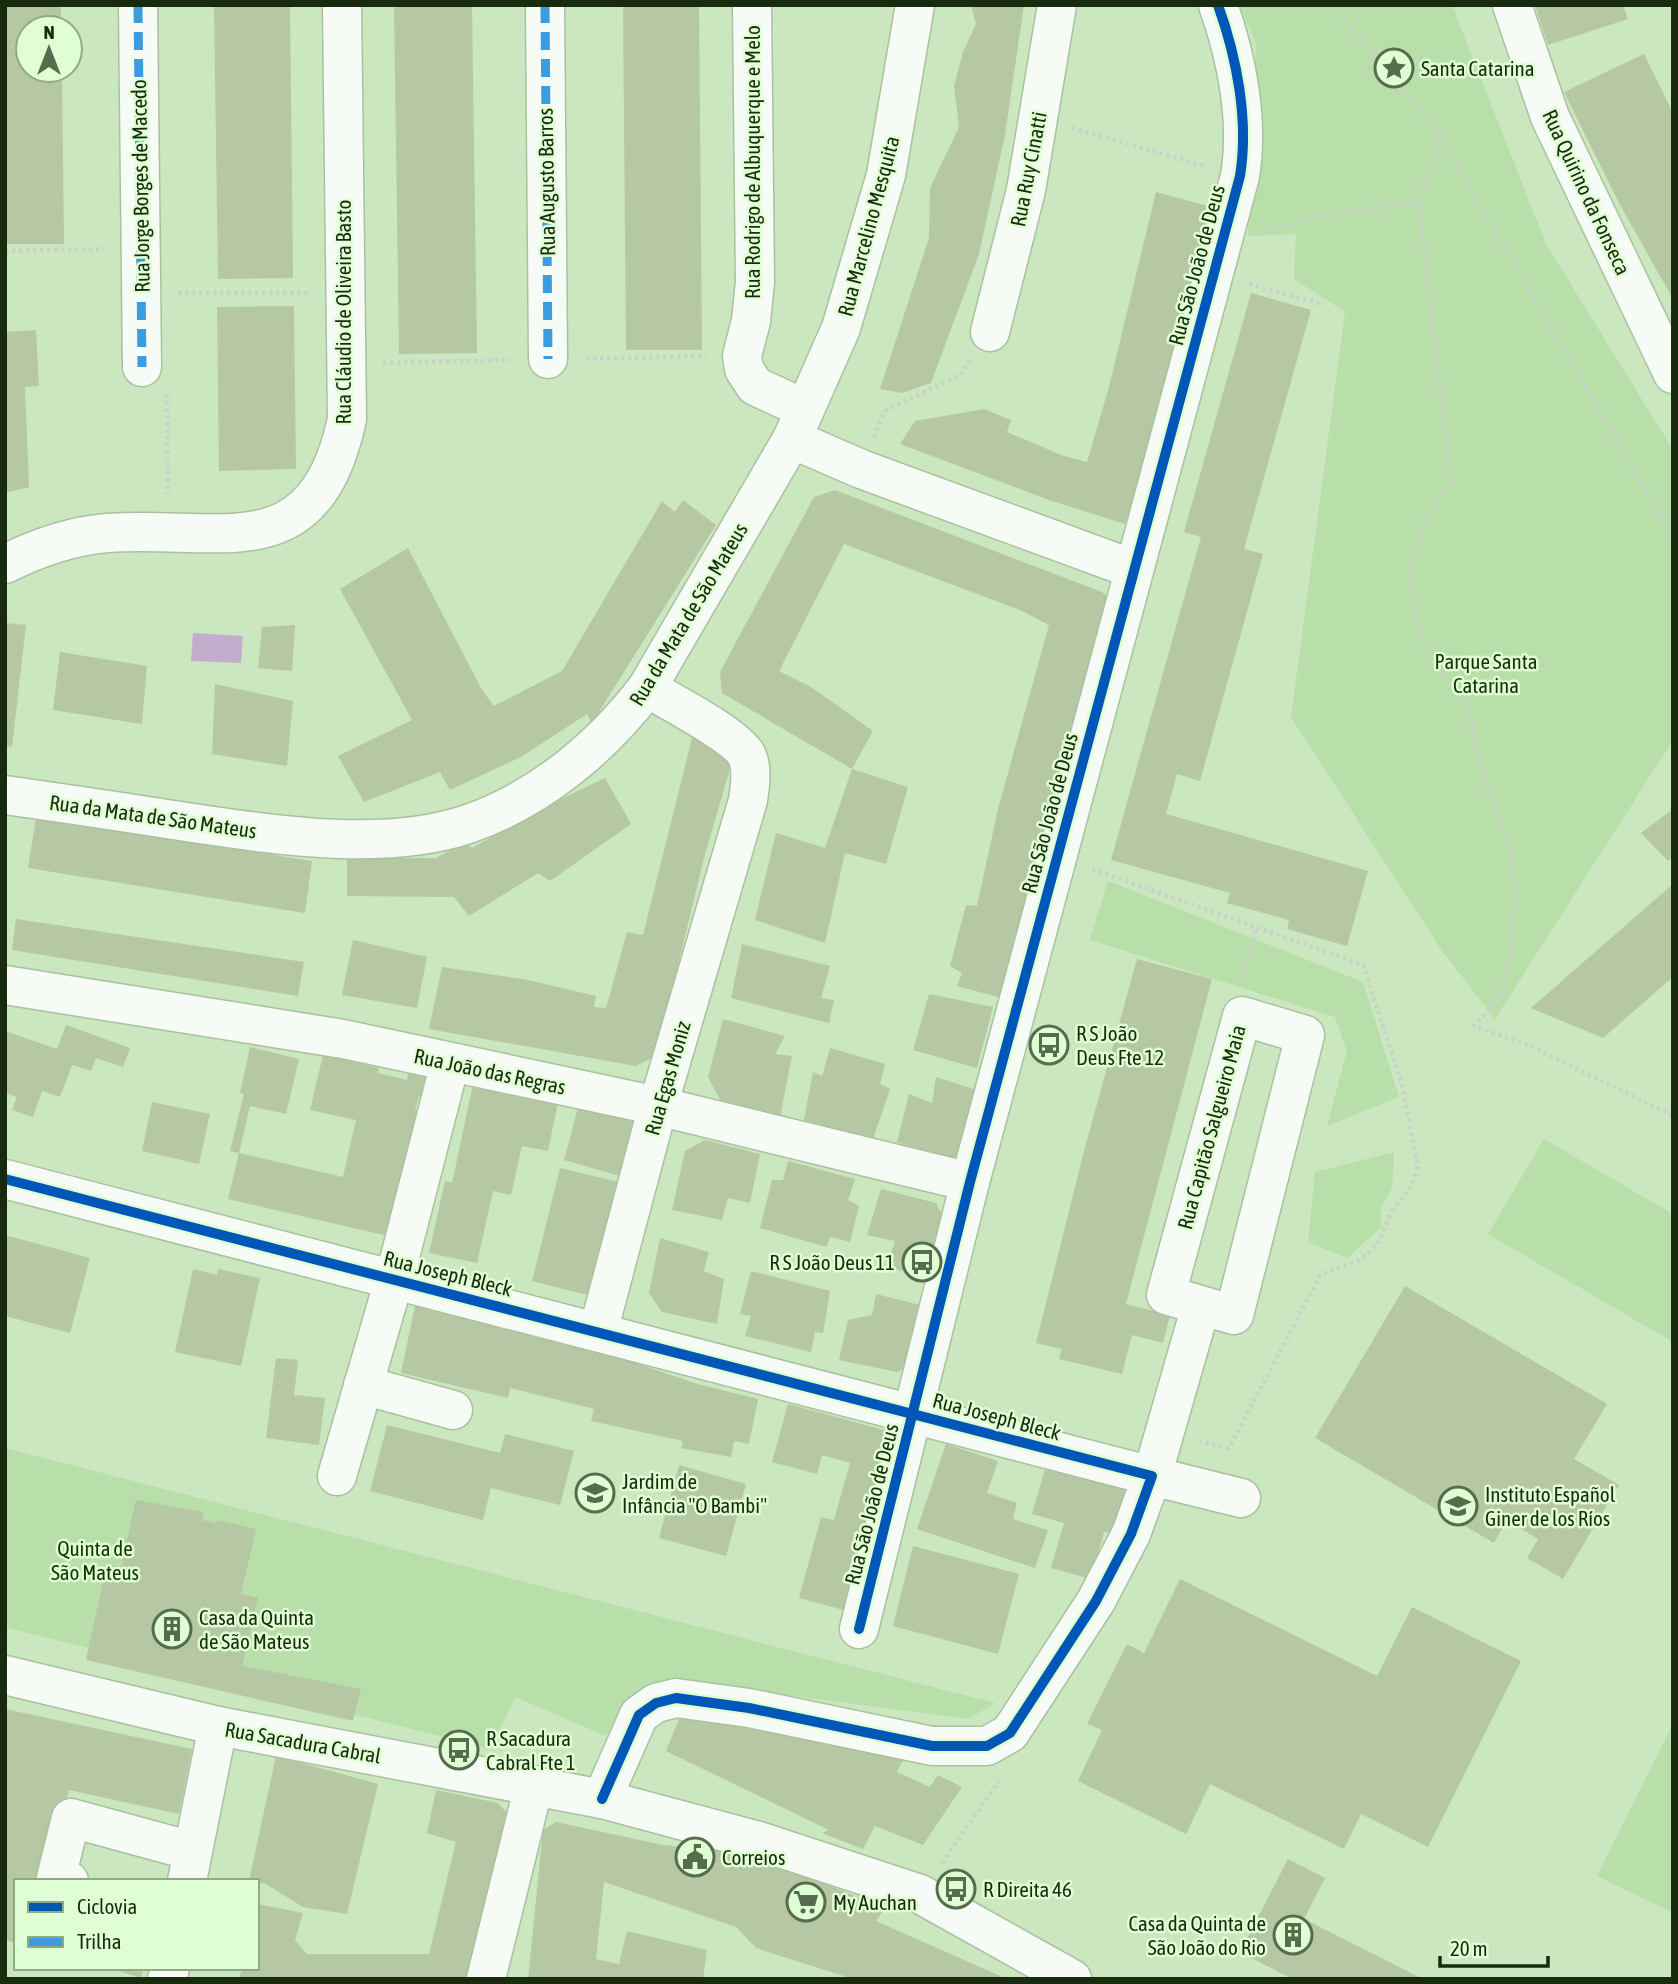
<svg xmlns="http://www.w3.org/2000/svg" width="1678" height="1984" font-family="'Asap Condensed',sans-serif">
<rect width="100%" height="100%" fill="#cae7bf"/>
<g fill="#b8deaa">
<polygon points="1240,5 1452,5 1546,244 1673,450 1673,740 1495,1019 1442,951 1291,717 1345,312 1294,279 1296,234 1248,236 1256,44"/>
<polygon points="1108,881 1363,982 1399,1097 1327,1126 1347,1051 1335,1017 1090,940"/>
<polygon points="1544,1139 1673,1214 1673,1342 1488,1234"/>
<polygon points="1394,1152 1392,1188 1381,1207 1381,1227 1347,1258 1308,1242 1315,1172"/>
<path d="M5,1448L995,1703L968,1719L666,1679C634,1689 622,1708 606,1736L515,1697L491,1749L5,1627Z"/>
<polygon points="1673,1724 1673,1913 1597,1876"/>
</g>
<polygon fill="#c4accd" points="193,633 243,636 241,663 191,661"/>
<g fill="#b6c7a4">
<polygon points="5,5 61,5 61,28 28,28 28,70 62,70 64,244 5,244"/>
<polygon points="214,5 290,5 293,278 218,279"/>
<polygon points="394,5 472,5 477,353 399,354"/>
<polygon points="623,5 699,5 702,350 626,350"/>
<polygon points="971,5 1024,5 1005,135 979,254 931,383 902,393 880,389 929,238 930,188 959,127 954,86 963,52 976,24"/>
<polygon points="1535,5 1623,5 1628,19 1548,45"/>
<polygon points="1644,54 1673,113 1673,299 1619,203 1564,92"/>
<polygon points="1156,192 1223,210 1125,524 1049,500 900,444 915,421 984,409 1011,420 1007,432 1061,455 1087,462 1109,387"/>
<polygon points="1251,293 1311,310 1244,549 1263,554 1200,781 1177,774 1166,814 1368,871 1347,946 1287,929 1289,920 1227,903 1230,893 1111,860 1201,537 1184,532"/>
<polygon points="294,306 296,469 219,471 217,307"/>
<polygon points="36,330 39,386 25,387 29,487 5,493 5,332"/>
<polygon points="835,490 1102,592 1123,612 1017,1002 957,986 962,973 950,966 966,905 977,906 998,809 1049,625 1020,610 844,544 779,671 811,687 873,731 852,769 908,787 886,864 845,853 825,943 755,920 776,833 825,848 852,769 722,693 720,672 814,497"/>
<polygon points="683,500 716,525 592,723 587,714 521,757 450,790 440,772 364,802 338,756 412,720 340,589 408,548 482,690 494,706 562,671 662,501 675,512"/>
<polygon points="5,623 26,625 12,747 5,746"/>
<polygon points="295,625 292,671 258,668 262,627"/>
<polygon points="60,652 147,666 142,724 53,710"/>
<polygon points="215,684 293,701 287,766 212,754"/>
<polygon points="693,734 733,759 705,854 656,1056 636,1066 429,1029 442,967 528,980 596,996 594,1007 606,1008 627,932 643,935"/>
<polygon points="605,778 631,824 550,881 538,873 469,916 454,897 347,896 347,858 436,858 466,842 472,848 536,811"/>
<polygon points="1673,809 1673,857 1668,861 1641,833"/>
<polygon points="36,818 312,861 305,913 28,868"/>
<polygon points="1673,884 1673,977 1603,1038 1531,1008"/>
<polygon points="16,919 304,962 298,996 12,950"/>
<polygon points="353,940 427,957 417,1008 342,995"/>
<polygon points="742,944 830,966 821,998 834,1000 829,1023 731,998"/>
<polygon points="1137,959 1212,979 1126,1304 1170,1315 1163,1343 1132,1335 1122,1374 1059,1359 1062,1349 1036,1343 1084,1151"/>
<polygon points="929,994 993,1007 977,1068 913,1050"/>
<polygon points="723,1019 785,1036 775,1054 792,1056 780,1117 722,1103 708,1077"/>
<polygon points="66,1025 130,1048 123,1067 96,1058 91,1071 72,1065 60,1097 42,1091 33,1117 12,1110 17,1097 5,1093 5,1031 57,1049"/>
<polygon points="250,1047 299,1059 286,1114 250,1106 239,1153 230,1151 244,1094 240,1093"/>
<polygon points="830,1048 885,1064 880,1084 890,1089 873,1139 804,1120 813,1072 822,1076"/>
<polygon points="323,1055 379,1068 378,1073 407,1080 408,1073 435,1079 430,1099 419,1096 415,1111 422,1113 392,1237 228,1199 239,1153 343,1177 356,1120 310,1110"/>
<polygon points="936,1077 989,1094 974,1146 955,1160 897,1142 909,1094 932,1103"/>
<polygon points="473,1084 558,1102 548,1151 522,1146 511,1195 493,1191 477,1263 429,1253 445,1181 452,1183"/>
<polygon points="152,1102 210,1114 199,1164 142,1151"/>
<polygon points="579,1104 636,1119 620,1176 564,1160"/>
<polygon points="705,1140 760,1154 750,1203 728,1198 722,1220 672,1210 685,1151"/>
<polygon points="788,1161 855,1179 848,1200 859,1206 850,1242 831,1237 826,1247 760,1228 772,1180 783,1180"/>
<polygon points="560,1168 619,1182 591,1296 532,1281"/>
<polygon points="881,1189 936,1203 948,1226 932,1279 887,1267 895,1241 867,1235"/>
<polygon points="5,1235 90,1258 70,1333 5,1316"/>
<polygon points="660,1238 709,1252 704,1271 724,1279 717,1324 662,1312 649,1293"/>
<polygon points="193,1269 217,1275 218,1269 260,1278 241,1366 175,1352"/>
<polygon points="751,1271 830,1291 823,1333 815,1332 811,1352 745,1336 751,1316 740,1314"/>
<polygon points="1405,1286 1607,1404 1574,1459 1619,1485 1563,1579 1527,1558 1538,1539 1507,1520 1494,1543 1315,1438"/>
<polygon points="876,1294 928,1307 918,1361 897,1372 839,1360 848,1320 872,1315"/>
<polygon points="416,1301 525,1326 698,1384 758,1399 749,1444 734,1441 731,1457 681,1448 683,1441 591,1421 594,1409 510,1388 508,1398 401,1373"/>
<polygon points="276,1358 298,1360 294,1395 325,1398 319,1445 266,1438"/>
<polygon points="788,1404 899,1434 851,1612 799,1598 821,1517 834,1520 850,1463 822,1455 817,1474 772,1462"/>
<polygon points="387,1425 500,1453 505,1434 574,1451 560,1505 491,1488 483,1520 370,1491"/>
<polygon points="946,1444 998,1461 987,1493 1017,1503 1013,1519 1048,1530 1035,1568 917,1529"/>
<polygon points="679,1465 746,1484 726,1556 659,1538"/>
<polygon points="1046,1466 1126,1488 1114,1534 1104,1532 1091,1579 1051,1568 1064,1523 1032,1514"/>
<polygon points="136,1500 204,1512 202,1520 216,1523 217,1520 256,1529 241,1594 258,1598 242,1666 361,1689 353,1721 86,1660 107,1564 121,1567"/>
<polygon points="913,1546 1019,1574 998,1654 893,1626"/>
<polygon points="1180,1579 1377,1676 1412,1607 1521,1661 1428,1847 1361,1814 1344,1849 1210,1784 1186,1834 1078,1781 1102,1730 1087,1724 1127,1644 1144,1653"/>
<polygon points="5,1709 192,1749 179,1814 69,1790 45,1881 16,1881 16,1943 5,1940"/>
<polygon points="683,1709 728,1717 867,1752 905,1756 897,1772 930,1787 938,1775 962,1787 923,1845 875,1826 863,1849 822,1833 829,1830 666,1751"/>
<polygon points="276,1756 378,1784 347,1914 303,1907 266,1884 249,1881"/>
<polygon points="436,1790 498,1803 511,1818 475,1979 239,1979 242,1968 257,1968 257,1904 303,1913 295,1940 307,1954 429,1954 456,1842 427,1833"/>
<polygon points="556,1822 663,1845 750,1854 885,1908 876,1921 1007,1979 853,1979 756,1948 736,1927 604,1882 596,1959 619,1964 627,1931 707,1950 703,1979 528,1979 543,1830"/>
<polygon points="1288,1859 1325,1878 1304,1919 1423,1979 1292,1979 1240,1952"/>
<polygon points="109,1968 143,1968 141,1978"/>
</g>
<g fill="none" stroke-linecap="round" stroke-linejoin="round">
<defs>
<g id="minor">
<polyline points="138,5 142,367"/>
<polyline points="545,5 548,359"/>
<polyline points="752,5 755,282 751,321 742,356 744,369 755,386 805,409"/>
<polyline points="1512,5 1550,117 1673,374"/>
<polyline points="990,332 1026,190 1057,5"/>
<polyline points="792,439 861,469 1133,569"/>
<path d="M5,564C37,548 71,536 107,533C220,524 314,572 347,419L342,5"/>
<path d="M5,795C61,803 117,811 173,820C263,833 380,854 468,824C540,799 601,748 647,688L792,439L841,328L886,175L915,5"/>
<polyline points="5,985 343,1039 658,1106 970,1182"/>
<polygon points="1242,1016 1305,1035 1234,1315 1166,1295"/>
<polyline points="5,1179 1152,1476 1131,1534 1096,1601 1010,1733 987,1746 932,1746 749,1708 676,1698 656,1703 639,1715 602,1799"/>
<polyline points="1201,1306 1152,1476 1241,1498"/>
<path d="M598,1332L658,1106L748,800C750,786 753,769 747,756C737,736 669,701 647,688"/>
<polyline points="363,1385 453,1410"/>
<polyline points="337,1476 394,1280 450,1063"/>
<path d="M859,1629L970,1182L1240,176C1249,121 1237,58 1218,5"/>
<polyline points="5,1675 218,1726 602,1799 762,1842 920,1894 1072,1979"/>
<polyline points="69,1881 56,1878 71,1818 192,1851"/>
<polyline points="187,1881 218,1726"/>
<polyline points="167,1979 170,1968"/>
<polyline points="486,1979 534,1785"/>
</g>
</defs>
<use href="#minor" stroke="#aac1a1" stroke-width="41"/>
<g stroke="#cad3c7" stroke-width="4.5" stroke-dasharray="3.5 3.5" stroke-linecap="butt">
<polyline points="1334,5 1439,135 1673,537"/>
<polyline points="1072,128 1205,166"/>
<polyline points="1439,135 1419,203 1451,481 1424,519 1412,557 1411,586 1424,646 1469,714 1485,783 1512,852 1515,895 1512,947 1502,996 1474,1026 1529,1045 1673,1116"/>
<polyline points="1265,231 1347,211 1419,203"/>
<polyline points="5,251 104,249"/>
<polyline points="1249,284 1321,304"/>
<polyline points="178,293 309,293"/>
<polyline points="586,359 706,356"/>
<polyline points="383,363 510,360"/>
<polyline points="167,394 168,494"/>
<polyline points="874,437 885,411 960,375 970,361"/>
<polyline points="1092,869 1363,965 1401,1081 1418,1166 1412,1185 1391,1213 1376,1247 1358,1261 1321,1274 1229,1448 1200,1442"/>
<polyline points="1242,980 1257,927"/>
<polyline points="942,1863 999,1781"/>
</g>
<use href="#minor" stroke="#f7fbf5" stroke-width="38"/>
<g stroke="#3b9cde" stroke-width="9" stroke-dasharray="18 9" stroke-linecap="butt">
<polyline points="138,5 142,367"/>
<polyline points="545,5 548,359"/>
</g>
<defs>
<g id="cycleway">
<polyline points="5,1179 1152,1476 1131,1534 1096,1601 1010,1733 987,1746 932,1746 749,1708 676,1698 656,1703 639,1715 602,1799"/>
<path d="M859,1629L970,1182L1240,176C1249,121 1237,58 1218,5"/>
</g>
</defs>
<use href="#cycleway" stroke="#dffed3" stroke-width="15"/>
<use href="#cycleway" stroke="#0057b8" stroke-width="10"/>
</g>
<defs>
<symbol id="sight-ring" viewBox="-11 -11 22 22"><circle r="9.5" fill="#dffed3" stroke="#566d4d" stroke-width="1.5"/><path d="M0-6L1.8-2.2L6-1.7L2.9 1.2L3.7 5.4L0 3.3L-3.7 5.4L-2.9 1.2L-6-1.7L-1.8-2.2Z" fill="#566d4d"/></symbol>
<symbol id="bus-ring" viewBox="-11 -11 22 22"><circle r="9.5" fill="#dffed3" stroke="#566d4d" stroke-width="1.5"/><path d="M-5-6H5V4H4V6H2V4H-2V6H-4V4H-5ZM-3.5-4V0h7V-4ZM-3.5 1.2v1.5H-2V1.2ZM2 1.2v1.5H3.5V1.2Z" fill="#566d4d"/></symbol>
<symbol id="school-ring" viewBox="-11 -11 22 22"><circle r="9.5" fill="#dffed3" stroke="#566d4d" stroke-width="1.5"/><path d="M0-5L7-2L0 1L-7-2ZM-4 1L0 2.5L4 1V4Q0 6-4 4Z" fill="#566d4d"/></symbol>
<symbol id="building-ring" viewBox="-11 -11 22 22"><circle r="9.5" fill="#dffed3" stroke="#566d4d" stroke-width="1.5"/><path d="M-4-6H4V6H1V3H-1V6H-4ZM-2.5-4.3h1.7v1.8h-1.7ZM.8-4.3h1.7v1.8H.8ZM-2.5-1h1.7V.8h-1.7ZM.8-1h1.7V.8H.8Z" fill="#566d4d"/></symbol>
<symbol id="civic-ring" viewBox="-11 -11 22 22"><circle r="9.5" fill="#dffed3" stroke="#566d4d" stroke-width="1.5"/><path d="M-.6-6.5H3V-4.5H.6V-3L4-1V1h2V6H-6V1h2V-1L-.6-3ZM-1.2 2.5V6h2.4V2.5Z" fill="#566d4d"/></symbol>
<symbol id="supermarket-ring" viewBox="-11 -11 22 22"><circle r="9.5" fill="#dffed3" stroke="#566d4d" stroke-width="1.5"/><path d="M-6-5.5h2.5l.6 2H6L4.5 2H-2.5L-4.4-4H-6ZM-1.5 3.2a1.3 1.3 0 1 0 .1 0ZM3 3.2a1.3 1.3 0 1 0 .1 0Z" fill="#566d4d"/></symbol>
</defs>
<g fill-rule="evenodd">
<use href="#sight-ring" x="1372" y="46" width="44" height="44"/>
<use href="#bus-ring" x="1027" y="1023" width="44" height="44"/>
<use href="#bus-ring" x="900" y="1240" width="44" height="44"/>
<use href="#school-ring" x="573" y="1471" width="44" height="44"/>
<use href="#school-ring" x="1436" y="1484" width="44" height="44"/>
<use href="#building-ring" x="150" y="1607" width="44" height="44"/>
<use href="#bus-ring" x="437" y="1728" width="44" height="44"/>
<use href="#civic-ring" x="673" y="1835" width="44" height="44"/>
<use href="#bus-ring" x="934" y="1867" width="44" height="44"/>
<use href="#supermarket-ring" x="784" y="1880" width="44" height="44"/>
<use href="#building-ring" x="1271" y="1913" width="44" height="44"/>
</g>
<g text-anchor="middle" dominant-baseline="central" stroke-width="5" stroke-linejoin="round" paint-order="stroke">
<g font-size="21" fill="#182b0f" stroke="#dffed3" text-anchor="start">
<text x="1421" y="68">Santa Catarina</text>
<text x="1076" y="1033">R S João<tspan x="1076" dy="24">Deus Fte 12</tspan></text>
<text x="895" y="1262" text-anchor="end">R S João Deus 11</text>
<text x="622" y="1481">Jardim de<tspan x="622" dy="24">Infância "O Bambi"</tspan></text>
<text x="1485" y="1494">Instituto Español<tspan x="1485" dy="24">Giner de los Ríos</tspan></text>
<text x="199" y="1617">Casa da Quinta<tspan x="199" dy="24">de São Mateus</tspan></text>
<text x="486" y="1738">R Sacadura<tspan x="486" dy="24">Cabral Fte 1</tspan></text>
<text x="722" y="1857">Correios</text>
<text x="983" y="1889">R Direita 46</text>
<text x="833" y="1902">My Auchan</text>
<text x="1266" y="1923" text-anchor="end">Casa da Quinta de<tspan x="1266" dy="24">São João do Rio</tspan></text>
</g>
<g font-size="21" fill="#182b0f" stroke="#dffed3">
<text transform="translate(752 162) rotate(-90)">Rua Rodrigo de Albuquerque e Melo</text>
<text transform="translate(1028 169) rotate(-79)">Rua Ruy Cinatti</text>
<text transform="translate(546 182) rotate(-91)">Rua Augusto Barros</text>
<text transform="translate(140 186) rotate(-91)">Rua Jorge Borges de Macedo</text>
<text transform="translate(1587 192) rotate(65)">Rua Quirino da Fonseca</text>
<text transform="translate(868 226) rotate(-75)">Rua Marcelino Mesquita</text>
<text transform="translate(1196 265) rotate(-75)">Rua São João de Deus</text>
<text transform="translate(343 312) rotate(-90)">Rua Cláudio de Oliveira Basto</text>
<text transform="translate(688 614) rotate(-59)">Rua da Mata de São Mateus</text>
<text transform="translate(1049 813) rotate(-75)">Rua São João de Deus</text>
<text transform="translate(153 816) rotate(8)">Rua da Mata de São Mateus</text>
<text transform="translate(490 1071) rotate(12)">Rua João das Regras</text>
<text transform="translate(667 1078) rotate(-74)">Rua Egas Moniz</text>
<text transform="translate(1211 1127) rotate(-75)">Rua Capitão Salgueiro Maia</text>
<text transform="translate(448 1273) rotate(14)">Rua Joseph Bleck</text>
<text transform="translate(997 1416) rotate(15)">Rua Joseph Bleck</text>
<text transform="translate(871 1504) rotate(-76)">Rua São João de Deus</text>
<text transform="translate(303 1742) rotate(10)">Rua Sacadura Cabral</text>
</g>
<g font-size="21" fill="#143303" stroke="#dffed3">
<text x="1486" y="661">Parque Santa<tspan x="1486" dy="24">Catarina</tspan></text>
<text x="95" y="1548">Quinta de<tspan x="95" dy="24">São Mateus</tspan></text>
</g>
</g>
<rect width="1678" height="1984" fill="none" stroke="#182b0f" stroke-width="14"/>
<rect x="14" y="1879" width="245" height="91" fill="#dffed3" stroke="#8faa85" stroke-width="2"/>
<rect x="28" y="1902" width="35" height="10" fill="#0057b8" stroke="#8faa85" stroke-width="2"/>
<text x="77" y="1914" font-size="21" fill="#182b0f">Ciclovia</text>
<rect x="28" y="1937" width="35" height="10" fill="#3b9cde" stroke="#8faa85" stroke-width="2"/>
<text x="77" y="1949" font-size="21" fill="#182b0f">Trilha</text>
<g transform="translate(49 49)"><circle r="33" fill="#dffed3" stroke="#8faa85" stroke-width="2"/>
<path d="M0-5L12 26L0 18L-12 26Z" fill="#566d4d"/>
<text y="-10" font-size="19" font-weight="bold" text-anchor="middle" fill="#182b0f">N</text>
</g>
<path d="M1440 1956v10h108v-10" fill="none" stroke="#182b0f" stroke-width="3.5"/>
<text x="1450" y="1956" font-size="21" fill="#182b0f" stroke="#dffed3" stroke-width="5" paint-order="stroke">20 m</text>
</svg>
